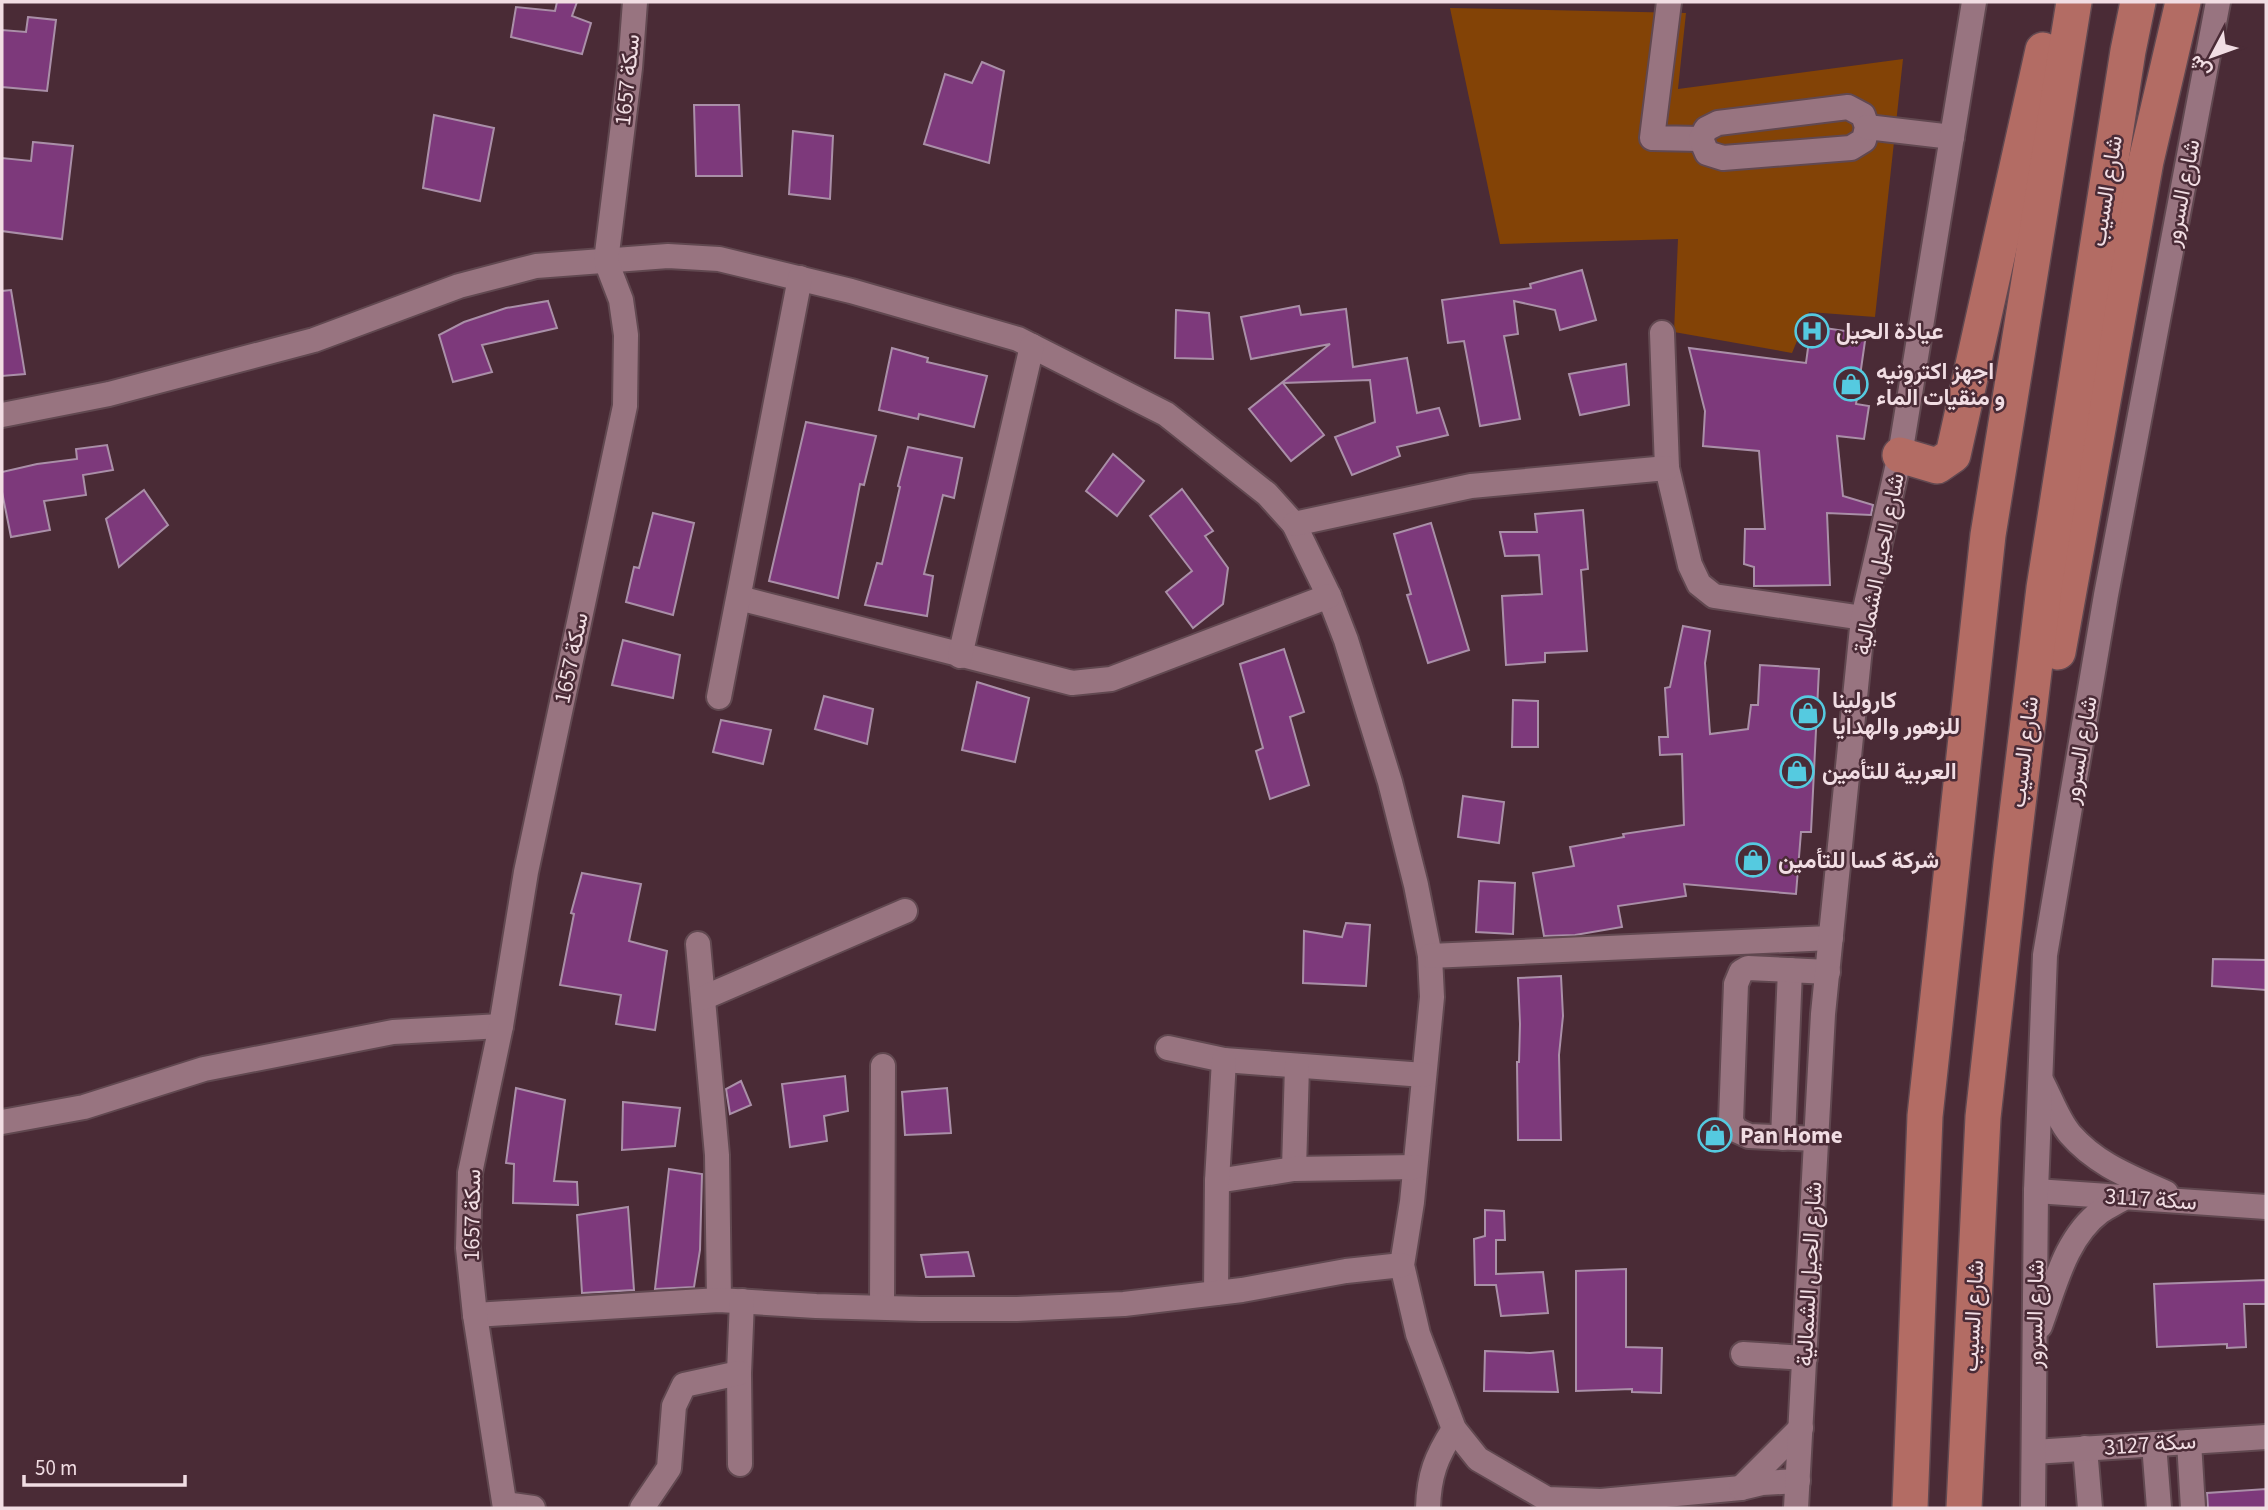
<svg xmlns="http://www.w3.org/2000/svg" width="2268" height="1510" font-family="'Source Sans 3',Vazirmatn,sans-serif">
<rect width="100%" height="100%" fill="#4a2b36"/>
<polygon fill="#834306" points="1450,8 1686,13 1678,89 1903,59 1875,317 1809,312 1792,353 1674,332 1678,239 1500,244"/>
<g fill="#7d397b" stroke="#aa8fa8" stroke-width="2">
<polygon points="557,2 577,2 572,16 591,23 582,54 511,37 516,7 555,11"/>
<polygon points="28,17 56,20 47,91 2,87 2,30 26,32"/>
<polygon points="982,62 1004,71 989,163 924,144 945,74 972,83"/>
<polygon points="694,105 739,105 742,176 696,176"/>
<polygon points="434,115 494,128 480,201 423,188"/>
<polygon points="793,131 833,136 830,199 789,194"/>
<polygon points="33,142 73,146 62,239 2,231 2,158 31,161"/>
<polygon points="1582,270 1596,320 1560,330 1555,310 1514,301 1518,334 1504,336 1520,419 1480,426 1464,341 1448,343 1442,300 1531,288 1530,284"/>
<polygon points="11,290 25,374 2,376 2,291"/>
<polygon points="548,301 557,328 482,345 492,372 453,382 439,335 464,322 506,308"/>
<polygon points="1299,306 1301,315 1346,309 1353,367 1407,358 1417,413 1439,408 1448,435 1397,447 1400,456 1352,475 1335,437 1375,422 1370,380 1283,383 1324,435 1291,461 1249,409 1330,344 1251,359 1241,317"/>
<polygon points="1176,310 1209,313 1213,359 1175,358"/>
<polygon points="1811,326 1866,334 1856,404 1869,406 1864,439 1837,436 1843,496 1873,505 1871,515 1827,513 1830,585 1754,586 1754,567 1744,564 1745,529 1765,529 1759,451 1703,446 1705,411 1689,348 1806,363"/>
<polygon points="892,348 928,358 927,362 987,376 974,427 919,414 918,419 879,410"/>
<polygon points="1626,364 1629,405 1580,415 1569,374"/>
<polygon points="806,422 876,436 864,485 860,484 838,598 769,581"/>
<polygon points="107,445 113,470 83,475 86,495 44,501 50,530 11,537 2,492 2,472 37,464 77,459 76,449"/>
<polygon points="908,447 962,458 954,498 943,495 924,574 933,576 927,616 865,605 877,563 882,564 900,487 898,486"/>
<polygon points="1113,454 1144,481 1117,516 1086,491"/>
<polygon points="1182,489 1213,531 1205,536 1228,568 1223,604 1193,628 1166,592 1192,571 1150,516"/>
<polygon points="144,490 168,525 119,567 106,519"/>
<polygon points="1583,510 1588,569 1581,570 1587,651 1545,653 1545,662 1506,665 1502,596 1542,594 1539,555 1505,556 1500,532 1537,532 1535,514"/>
<polygon points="653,513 694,523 673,615 626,602 634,567 639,568"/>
<polygon points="1431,523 1469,650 1428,663 1407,595 1411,594 1394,534"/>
<polygon points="1683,626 1710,631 1705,663 1710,734 1748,729 1751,705 1758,705 1760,665 1819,669 1811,832 1801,832 1796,894 1684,884 1686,896 1618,906 1622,927 1575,935 1544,936 1533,873 1574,866 1570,847 1624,837 1623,834 1684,825 1682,754 1660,755 1659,737 1668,737 1665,688 1670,687"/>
<polygon points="623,640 680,655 673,698 612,685"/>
<polygon points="1284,649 1304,712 1290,717 1309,785 1270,799 1256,751 1263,748 1240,664"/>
<polygon points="977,682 1029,698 1015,762 962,750"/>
<polygon points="824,696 873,709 867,744 815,729"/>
<polygon points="1513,700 1538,701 1538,747 1512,747"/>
<polygon points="721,720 771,730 763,764 713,752"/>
<polygon points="1463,796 1504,802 1499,843 1458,837"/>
<polygon points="582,873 641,884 629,941 667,951 655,1030 616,1024 621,995 560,985 574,914 571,913"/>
<polygon points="1479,881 1515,883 1513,934 1476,932"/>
<polygon points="1346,923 1370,925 1366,986 1303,983 1304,931 1342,937"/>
<polygon points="2213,959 2266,960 2266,990 2212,986"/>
<polygon points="1561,976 1563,1016 1559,1055 1561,1140 1518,1140 1517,1062 1519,1062 1520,1024 1518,978"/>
<polygon points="845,1076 848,1111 824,1116 827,1141 790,1147 782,1084"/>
<polygon points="741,1081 751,1105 730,1114 726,1089"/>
<polygon points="516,1088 565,1100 554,1181 577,1182 578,1205 513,1203 514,1164 506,1163"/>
<polygon points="947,1088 951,1133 905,1135 902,1092"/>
<polygon points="623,1102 680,1108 675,1146 622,1150"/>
<polygon points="669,1169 702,1174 700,1250 694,1287 655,1289"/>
<polygon points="628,1207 634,1290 582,1293 577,1215"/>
<polygon points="1485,1210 1504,1211 1505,1240 1496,1240 1496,1274 1543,1272 1548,1313 1501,1316 1496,1285 1475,1285 1474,1239 1485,1236"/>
<polygon points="968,1252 974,1276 926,1277 921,1255"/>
<polygon points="1626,1269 1626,1347 1662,1348 1661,1393 1632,1392 1632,1389 1576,1391 1576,1271"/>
<polygon points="2266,1280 2266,1304 2244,1304 2246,1347 2227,1348 2227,1344 2157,1347 2154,1284"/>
<polygon points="1485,1351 1530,1353 1553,1351 1558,1392 1484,1391"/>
<polygon points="2266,1489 2266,1508 2208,1508 2207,1493"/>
</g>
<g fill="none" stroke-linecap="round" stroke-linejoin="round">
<defs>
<g id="minor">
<polyline points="1669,2 1652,138 1701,139"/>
<polygon points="1848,107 1863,115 1867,127 1864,140 1851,148 1723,158 1707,153 1701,139 1706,129 1718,123"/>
<polyline points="1867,127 1952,137"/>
<polyline points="1662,333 1667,468 1690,565 1699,584 1714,596 1863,618"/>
<polyline points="2,415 109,394 314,340 459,286 536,266 668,256 719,259 851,291 1018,339 1166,414 1267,494 1294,524 1329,596 1346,640 1390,782 1416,885 1430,956 1432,997 1412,1202 1402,1265 1418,1334 1454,1429 1478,1459 1547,1499 1601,1501 1741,1488 1762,1483 1798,1481"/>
<polyline points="1294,524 1471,486 1667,468"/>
<polyline points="739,598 1072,683 1111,679 1329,596"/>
<polyline points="960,656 1032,346"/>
<polyline points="719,697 800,278"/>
<polyline points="698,944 717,1155 719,1300"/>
<polyline points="1430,956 1831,938"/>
<polyline points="703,998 905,911"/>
<polyline points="1168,1048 1224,1060 1424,1075"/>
<path d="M2042,1082C2051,1099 2058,1120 2070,1134C2097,1165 2131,1177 2166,1193"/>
<polyline points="2,1122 84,1107 204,1069 393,1032 501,1026"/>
<polyline points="1783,1138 1790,970"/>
<polyline points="1817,1139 1749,1136 1736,1130 1731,1121 1736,984 1741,972 1748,968 1828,972"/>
<polyline points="1294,1169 1297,1066"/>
<polyline points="1217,1181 1294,1169 1415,1167"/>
<polyline points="2036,1191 2266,1207"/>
<polyline points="1216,1293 1217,1181 1224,1060"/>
<polyline points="882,1307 883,1066"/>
<polyline points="475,1315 719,1300 816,1306 921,1309 1017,1309 1124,1304 1242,1290 1346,1271 1402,1265"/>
<path d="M2040,1326C2055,1286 2065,1238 2101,1211C2109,1206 2117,1202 2125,1197"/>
<polyline points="1743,1354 1805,1358"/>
<polyline points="2189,1442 2193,1508"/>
<polyline points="2154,1444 2159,1508"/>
<polyline points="2085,1448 2090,1508"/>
<polyline points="2034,1452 2266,1437"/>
<polyline points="740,1464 739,1373 742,1301"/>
<polyline points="1741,1488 1801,1428"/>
<polyline points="505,1504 533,1508"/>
<polyline points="505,1508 475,1315 468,1248 470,1173 501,1026 526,872 625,406 626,335 621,300 606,261 630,68 635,2"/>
<polyline points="642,1508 669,1468 674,1406 684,1385 739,1373"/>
<path d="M1428,1508C1429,1475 1436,1457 1454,1429"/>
<polyline points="1796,1508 1823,1014 1863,618 1900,455 1974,2"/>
<polyline points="2033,1508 2036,1191 2045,955 2106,595 2218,2"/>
</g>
<g id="highway">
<polyline points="1900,455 1937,466 1953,455 2043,50"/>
<polyline points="2058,652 2146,161 2183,2"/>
<polyline points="1910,1508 1925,1116 1988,535 2074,2"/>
<polyline points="1964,1508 1983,1117 2011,863 2044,588 2128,51 2138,2"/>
</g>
</defs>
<use href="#minor" stroke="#614850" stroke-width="28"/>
<use href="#highway" stroke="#614850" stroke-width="38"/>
<use href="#minor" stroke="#987480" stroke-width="24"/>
<use href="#highway" stroke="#b36c64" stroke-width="35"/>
</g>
<defs>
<symbol id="hospital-ring" viewBox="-11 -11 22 22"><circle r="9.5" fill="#4a2b36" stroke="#55cae0" stroke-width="1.5"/><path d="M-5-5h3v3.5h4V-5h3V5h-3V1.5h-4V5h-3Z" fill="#55cae0"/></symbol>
<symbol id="shop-ring" viewBox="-11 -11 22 22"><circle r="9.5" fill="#4a2b36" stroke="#55cae0" stroke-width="1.5"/><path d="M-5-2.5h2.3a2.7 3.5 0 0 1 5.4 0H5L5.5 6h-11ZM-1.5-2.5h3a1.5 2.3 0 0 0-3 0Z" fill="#55cae0"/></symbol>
</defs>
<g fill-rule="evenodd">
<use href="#hospital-ring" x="1793" y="312" width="38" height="38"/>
<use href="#shop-ring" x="1832" y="365" width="38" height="38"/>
<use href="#shop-ring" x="1789" y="694" width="38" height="38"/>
<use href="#shop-ring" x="1778" y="752" width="38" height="38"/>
<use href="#shop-ring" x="1734" y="841" width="38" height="38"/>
<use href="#shop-ring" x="1696" y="1116" width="38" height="38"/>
</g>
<g text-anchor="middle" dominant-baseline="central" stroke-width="5" stroke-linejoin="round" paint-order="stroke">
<g font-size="23" fill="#f1dde3" stroke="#4a2b36">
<text transform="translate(627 80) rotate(-84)">سكة 1657</text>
<text transform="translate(2106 191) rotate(-81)">شارع السيب</text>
<text transform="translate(2182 193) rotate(-79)">شارع السرور</text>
<text transform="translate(1879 564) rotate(-79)">شارع الحيل الشمالية</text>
<text transform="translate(571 658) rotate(-78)">سكة 1657</text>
<text transform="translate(2080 750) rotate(-80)">شارع السرور</text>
<text transform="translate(2024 752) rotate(-83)">شارع السيب</text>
<text transform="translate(2151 1199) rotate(4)">سكة 3117</text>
<text transform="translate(472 1215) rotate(-89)">سكة 1657</text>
<text transform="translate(1809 1274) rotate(-87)">شارع الحيل الشمالية</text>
<text transform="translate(2035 1314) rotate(-89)">شارع السرور</text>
<text transform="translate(1973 1316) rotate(-87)">شارع السيب</text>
<text transform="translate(2150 1444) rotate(-4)">سكة 3127</text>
</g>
<g font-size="23" font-weight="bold" fill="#f1dde3" stroke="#4a2b36" text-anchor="start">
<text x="1836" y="331">عيادة الحيل</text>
<text x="1876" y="371">اجهز اكترونيه<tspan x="1876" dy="26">و منقيات الماء</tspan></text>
<text x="1832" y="700">كارولينا<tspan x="1832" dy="26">للزهور والهدايا</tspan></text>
<text x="1822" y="771">العربية للتأمين</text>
<text x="1778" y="860">شركة كسا للتأمين</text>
<text x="1740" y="1135">Pan Home</text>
</g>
</g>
<rect width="2268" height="1510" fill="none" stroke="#f1dde3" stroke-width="7"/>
<g transform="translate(2212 56) rotate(229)" stroke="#4a2b36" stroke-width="5" paint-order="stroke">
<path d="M0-5L12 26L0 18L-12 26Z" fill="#f1dde3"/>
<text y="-10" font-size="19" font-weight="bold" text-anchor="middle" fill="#f1dde3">ش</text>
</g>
<path d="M24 1475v10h161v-10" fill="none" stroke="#f1dde3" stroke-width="3.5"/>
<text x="35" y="1475" font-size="21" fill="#f1dde3" stroke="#4a2b36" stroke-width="5" paint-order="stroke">50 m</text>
</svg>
